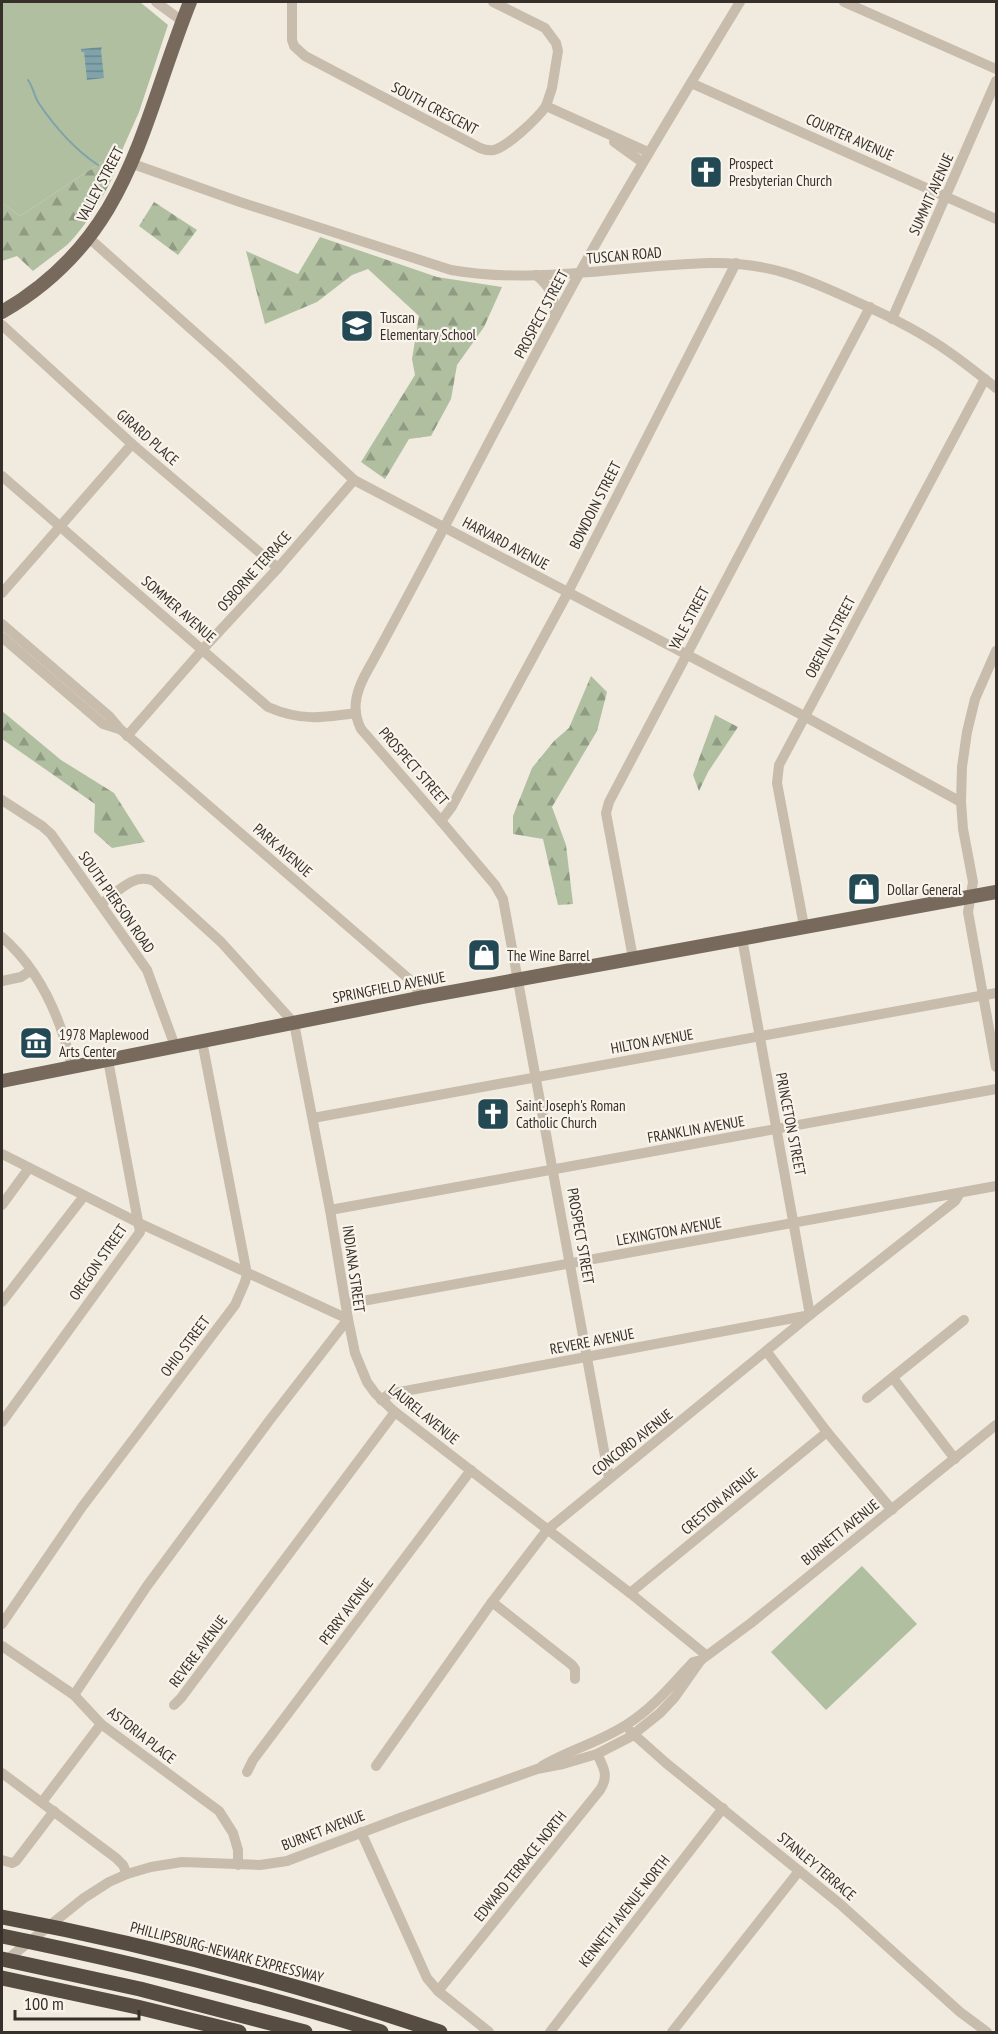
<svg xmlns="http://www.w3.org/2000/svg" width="998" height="2034" font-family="'PT Sans Narrow',sans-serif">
<defs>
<pattern id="forest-firs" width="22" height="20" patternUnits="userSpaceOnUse" patternTransform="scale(1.5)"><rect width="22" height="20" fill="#afbfa0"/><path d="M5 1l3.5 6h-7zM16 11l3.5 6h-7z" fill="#8f9c83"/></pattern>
<pattern id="water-rules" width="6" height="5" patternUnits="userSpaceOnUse" patternTransform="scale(1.5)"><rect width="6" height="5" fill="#80a3ab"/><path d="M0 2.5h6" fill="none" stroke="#6a858b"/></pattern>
</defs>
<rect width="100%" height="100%" fill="#f1ebdf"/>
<g fill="#afbfa0">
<polygon points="2,2 140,2 168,25 139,112 123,148 20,216 2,203"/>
<polygon points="862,1566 917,1624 826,1710 771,1652"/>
</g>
<g fill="url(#forest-firs)">
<path d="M123,148C117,177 88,225 67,245C56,254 44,262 33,271L17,256L2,261V203L20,216Z"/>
<polygon points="154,202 197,230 178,255 139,226"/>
<polygon points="320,237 437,277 502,287 484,327 457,365 451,399 431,436 409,439 385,479 361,462 415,375 412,359 419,316 368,269 352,275 317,302 265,324 246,251 298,274"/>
<polygon points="591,676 607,692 597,731 552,807 566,845 573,904 558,905 543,839 513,834 513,816 532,768 554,741 569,728"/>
<polygon points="2,711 61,760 114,793 145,842 112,848 94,832 95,804 2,739"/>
<polygon points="715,715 738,727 708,772 699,791 693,775"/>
</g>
<polygon fill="url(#water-rules)" points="102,47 101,50 104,78 87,80 84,52 81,52 81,49"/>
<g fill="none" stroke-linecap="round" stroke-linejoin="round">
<path stroke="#80a3ab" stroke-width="2" d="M28,80C33,87 34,95 38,102C54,126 74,149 98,165"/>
<g stroke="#c8bdac" stroke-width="10">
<polyline points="156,2 182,21"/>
<path d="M292,2V40L294,46L305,56L480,148C485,150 489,151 494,150C508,146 537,119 546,106L648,152"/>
<polyline points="493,2 545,28 556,43 558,51 552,88 546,106"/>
<polyline points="844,2 996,69"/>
<polyline points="691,83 996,219"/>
<polyline points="614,142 642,162"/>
<path d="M133,164L240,202L451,270C537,285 623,265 710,263C769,262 805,278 857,302C889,316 921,332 949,352C965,363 981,376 996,388"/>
<polyline points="89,238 227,361 354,480 804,716 961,802"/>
<path d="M536,275C551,287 555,298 555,316"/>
<polyline points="892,319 996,81"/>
<polyline points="2,325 132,444 278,568"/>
<path d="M2,476L268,707C300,721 322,718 356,713"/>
<polyline points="2,593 132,444"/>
<polyline points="2,624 109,716 120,729 409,979 423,997"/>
<polyline points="2,637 103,724 119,729"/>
<polyline points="996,651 975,699 967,732 962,767 961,802 963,829 973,882 968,912 996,1067"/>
<polyline points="127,736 203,649 278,568 354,480"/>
<polyline points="2,800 42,826 51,834 147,970 175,1046"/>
<polyline points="441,821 451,808 566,596 736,263"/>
<path d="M101,904C117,893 133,872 154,881L221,942L294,1023L330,1210L348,1319L355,1353L367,1382L375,1393L395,1412L630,1593L706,1655"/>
<polyline points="804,926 777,783 779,765 985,379"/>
<path d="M2,937C40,970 61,1019 72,1067"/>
<polyline points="633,958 606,813 609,802 870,307"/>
<polyline points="2,981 21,977 30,971"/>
<polyline points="313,1118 996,993"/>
<polyline points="2,1154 139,1223 348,1319"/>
<polyline points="2,1205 29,1168"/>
<polyline points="330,1210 996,1089"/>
<polyline points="2,1302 84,1196"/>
<polyline points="346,1304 996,1186"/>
<polyline points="767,1352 827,1432 892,1510"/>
<polyline points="893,1378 955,1459"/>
<polyline points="867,1398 964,1320"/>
<polyline points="381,1400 389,1394 810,1315 742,938"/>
<polyline points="2,1422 140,1232 108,1060"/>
<path d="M609,1478L503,899L495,885L441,821L361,729C352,711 355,695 364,677C438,543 506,406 580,272C631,180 686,91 740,2"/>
<polyline points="630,1593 827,1432"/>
<polyline points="492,1602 572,1665 575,1669 575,1679"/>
<polyline points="2,1624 82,1507 235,1305 245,1282 247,1274 202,1041"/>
<polyline points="2,1646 74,1695 101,1724 219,1811 233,1833 238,1850 238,1865"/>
<polyline points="74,1695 147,1586 269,1421 348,1319"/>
<polyline points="174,1705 181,1698 395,1412"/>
<polyline points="630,1731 666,1763 840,1904 960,2012 987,2032"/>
<polyline points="376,1766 492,1602 547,1530 810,1315 955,1201 960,1193"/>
<path d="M542,1766C569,1750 600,1742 626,1725C652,1709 672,1685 693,1662L701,1660L751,1623L996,1425"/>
<polyline points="247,1772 253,1760 471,1470"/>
<polyline points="2,1773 116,1858 123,1865 127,1874"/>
<polyline points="42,1802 101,1724"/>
<polyline points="361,1832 427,1978 438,1991 489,2032"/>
<polyline points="2,1860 12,1863 16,1861 54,1811"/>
<polyline points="4,1962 84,1898 109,1882 127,1874 151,1867 182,1862 260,1865 287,1861 400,1818 537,1769 563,1764 597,1754 630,1737 660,1713 675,1697 701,1660"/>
<path d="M438,1991L600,1790C609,1776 604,1768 597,1754"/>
<polyline points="550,2032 723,1808"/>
<polyline points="672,2032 799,1871"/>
</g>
<g stroke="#776a5c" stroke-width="14">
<path d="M2,312C130,238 140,127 190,2"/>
<polyline points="2,1081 423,997 996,892"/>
</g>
<g stroke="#574c42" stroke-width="15">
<path d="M2,1917C150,1945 297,1984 440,2032"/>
<path d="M2,1936C129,1962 257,1993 381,2032"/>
<polyline points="2,1959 140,1989 305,2032"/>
<polyline points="2,1978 137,2007 239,2032"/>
</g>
</g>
<defs>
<symbol id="church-square" viewBox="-11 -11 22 22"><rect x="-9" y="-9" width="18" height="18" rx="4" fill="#234955" stroke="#f9f4eb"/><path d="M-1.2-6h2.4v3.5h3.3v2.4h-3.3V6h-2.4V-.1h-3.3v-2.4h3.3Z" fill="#fff"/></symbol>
<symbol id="school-square" viewBox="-11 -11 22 22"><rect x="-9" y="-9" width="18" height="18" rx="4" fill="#234955" stroke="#f9f4eb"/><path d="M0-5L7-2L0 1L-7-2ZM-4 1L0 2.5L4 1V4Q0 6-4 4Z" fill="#fff"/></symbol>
<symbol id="shop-square" viewBox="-11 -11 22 22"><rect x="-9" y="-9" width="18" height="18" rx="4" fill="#234955" stroke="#f9f4eb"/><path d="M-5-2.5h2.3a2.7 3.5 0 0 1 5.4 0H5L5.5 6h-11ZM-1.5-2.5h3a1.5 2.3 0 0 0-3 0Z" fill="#fff"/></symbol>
<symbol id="museum-square" viewBox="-11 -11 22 22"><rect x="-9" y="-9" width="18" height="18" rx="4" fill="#234955" stroke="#f9f4eb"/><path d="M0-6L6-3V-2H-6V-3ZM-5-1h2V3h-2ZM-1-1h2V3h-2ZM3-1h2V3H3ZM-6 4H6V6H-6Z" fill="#fff"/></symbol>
</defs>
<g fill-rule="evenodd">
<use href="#church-square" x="687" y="153" width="38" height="38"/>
<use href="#school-square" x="338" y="307" width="38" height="38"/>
<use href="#shop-square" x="845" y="870" width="38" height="38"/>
<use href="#shop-square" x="465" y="936" width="38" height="38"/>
<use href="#museum-square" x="17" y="1024" width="38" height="38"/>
<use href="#church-square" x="474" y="1095" width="38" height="38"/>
</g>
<g text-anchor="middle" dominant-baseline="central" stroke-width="4.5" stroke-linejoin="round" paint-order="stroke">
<g font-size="15" fill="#37302a" stroke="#f9f4eb">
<text transform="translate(435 108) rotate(28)">SOUTH CRESCENT</text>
<text transform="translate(850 137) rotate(24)">COURTER AVENUE</text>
<text transform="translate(100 184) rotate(-62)">VALLEY STREET</text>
<text transform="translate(931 194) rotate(-66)">SUMMIT AVENUE</text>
<text transform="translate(624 255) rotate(-5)">TUSCAN ROAD</text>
<text transform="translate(541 314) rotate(-62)">PROSPECT STREET</text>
<text transform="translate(148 437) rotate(41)">GIRARD PLACE</text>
<text transform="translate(595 505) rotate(-63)">BOWDOIN STREET</text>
<text transform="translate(506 543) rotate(28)">HARVARD AVENUE</text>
<text transform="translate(254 571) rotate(-48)">OSBORNE TERRACE</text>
<text transform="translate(179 609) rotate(41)">SOMMER AVENUE</text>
<text transform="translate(689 618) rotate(-62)">YALE STREET</text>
<text transform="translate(830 637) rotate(-62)">OBERLIN STREET</text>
<text transform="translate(414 766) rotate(49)">PROSPECT STREET</text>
<text transform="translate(283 850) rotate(41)">PARK AVENUE</text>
<text transform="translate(117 902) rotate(55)">SOUTH PIERSON ROAD</text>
<text transform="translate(389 987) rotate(-11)">SPRINGFIELD AVENUE</text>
<text transform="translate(652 1041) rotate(-10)">HILTON AVENUE</text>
<text transform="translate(791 1124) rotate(79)">PRINCETON STREET</text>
<text transform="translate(696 1129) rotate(-10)">FRANKLIN AVENUE</text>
<text transform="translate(669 1231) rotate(-10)">LEXINGTON AVENUE</text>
<text transform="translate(581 1236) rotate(80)">PROSPECT STREET</text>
<text transform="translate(98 1262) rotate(-55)">OREGON STREET</text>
<text transform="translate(354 1269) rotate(82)">INDIANA STREET</text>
<text transform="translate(592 1341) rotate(-11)">REVERE AVENUE</text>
<text transform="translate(185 1346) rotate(-53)">OHIO STREET</text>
<text transform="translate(424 1414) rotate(39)">LAUREL AVENUE</text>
<text transform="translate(632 1442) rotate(-38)">CONCORD AVENUE</text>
<text transform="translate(719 1501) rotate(-40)">CRESTON AVENUE</text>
<text transform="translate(840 1532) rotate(-39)">BURNETT AVENUE</text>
<text transform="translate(346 1611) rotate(-53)">PERRY AVENUE</text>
<text transform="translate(198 1651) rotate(-53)">REVERE AVENUE</text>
<text transform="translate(142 1735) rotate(38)">ASTORIA PLACE</text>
<text transform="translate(323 1830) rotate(-21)">BURNET AVENUE</text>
<text transform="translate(520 1866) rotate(-51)">EDWARD TERRACE NORTH</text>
<text transform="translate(817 1866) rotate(40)">STANLEY TERRACE</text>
<text transform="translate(624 1911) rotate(-52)">KENNETH AVENUE NORTH</text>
<text transform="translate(227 1952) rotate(15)">PHILLIPSBURG-NEWARK EXPRESSWAY</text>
</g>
<g font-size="15" fill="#37302a" stroke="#f9f4eb" text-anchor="start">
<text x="729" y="163">Prospect<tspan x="729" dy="17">Presbyterian Church</tspan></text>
<text x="380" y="317">Tuscan<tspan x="380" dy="17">Elementary School</tspan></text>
<text x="887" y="889">Dollar General</text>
<text x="507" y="955">The Wine Barrel</text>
<text x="59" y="1034">1978 Maplewood<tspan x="59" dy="17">Arts Center</tspan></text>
<text x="516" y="1105">Saint Joseph's Roman<tspan x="516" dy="17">Catholic Church</tspan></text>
</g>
</g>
<rect width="998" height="2034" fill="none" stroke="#37302a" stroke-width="6"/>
<path d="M15 2010v9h124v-9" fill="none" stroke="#37302a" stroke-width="3"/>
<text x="24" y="2010" font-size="18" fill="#37302a" stroke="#f9f4eb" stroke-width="4.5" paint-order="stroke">100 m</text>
</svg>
